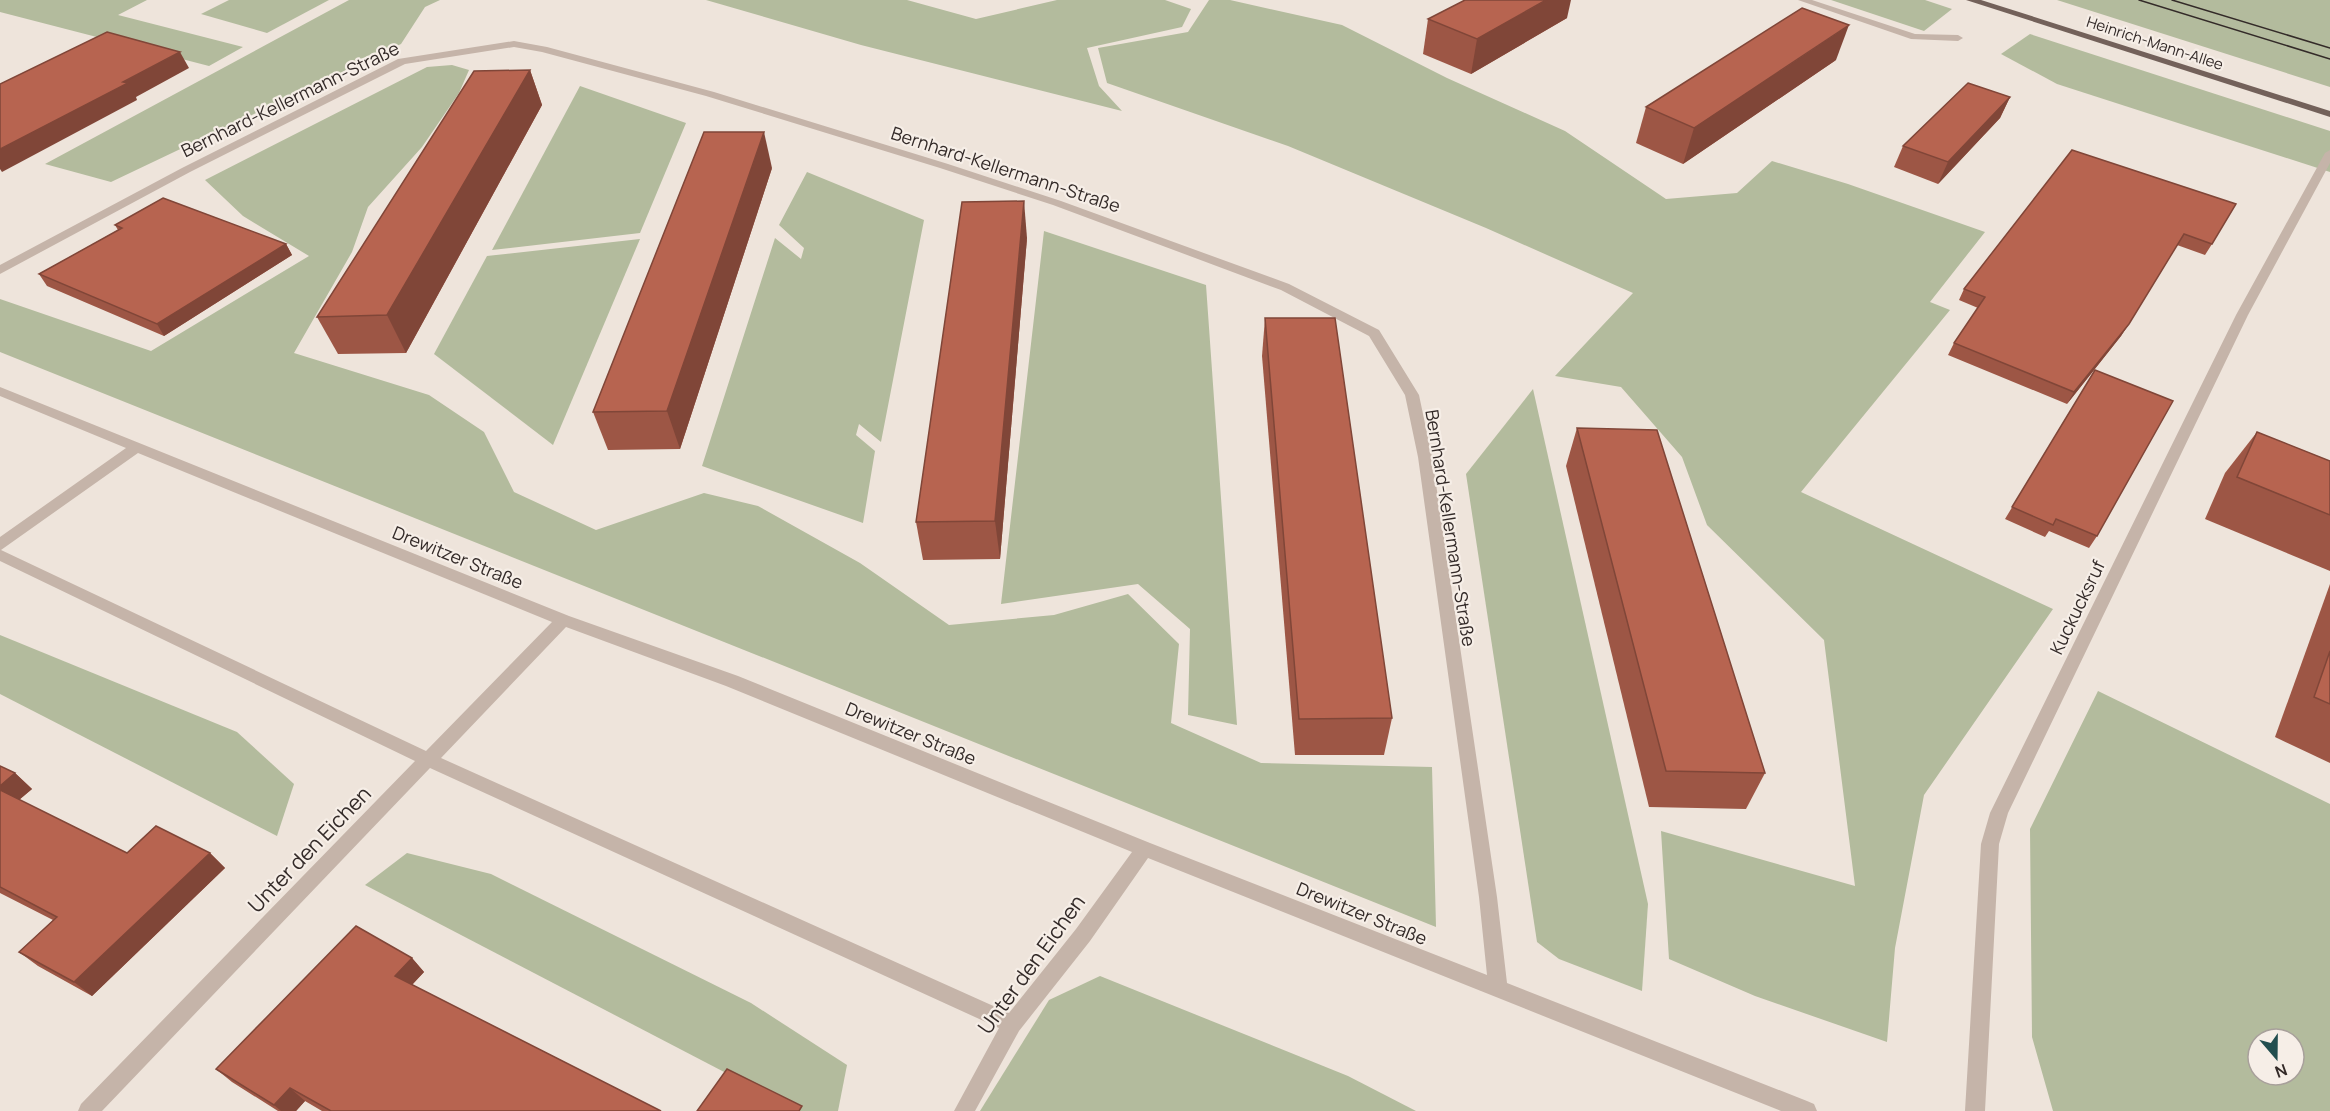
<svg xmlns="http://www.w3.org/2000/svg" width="2330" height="1111" font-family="Manrope,sans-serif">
<rect width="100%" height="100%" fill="#eee4db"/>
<g fill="#b3bb9d" fill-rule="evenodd">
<polygon points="0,0 147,0 118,15 243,47 209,66 0,12"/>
<polygon points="229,0 329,0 267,33 201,14"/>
<polygon points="349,0 440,0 425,7 401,44 111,182 45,164"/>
<polygon points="706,0 907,0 976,19 1057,0 1165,0 1191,9 1182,27 1087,48 1099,86 1122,111 861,45"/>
<polygon points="1209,0 1230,0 1342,25 1447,78 1565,131 1666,199 1737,193 1772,161 1848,184 1985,232 1930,302 1950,310 1801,492 2053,609 1924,795 1895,948 1887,1042 1755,996 1669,959 1661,831 1855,886 1824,640 1707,525 1682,457 1621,387 1555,376 1633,293 1486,228 1288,146 1107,83 1098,48 1188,32"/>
<polygon points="1831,0 1925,0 1952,9 1924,31"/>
<polygon points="2057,0 2330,0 2330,87"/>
<polygon points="2030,34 2330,131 2330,172 2057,84 2001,54"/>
<polygon points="452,65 469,70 459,93 422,147 368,207 352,252 294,353 429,395 484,432 514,492 596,530 704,493 758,506 860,563 949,625 1054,615 1128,594 1179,644 1171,723 1261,763 1432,767 1436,927 0,352 0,299 151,351 309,256 243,216 205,180 427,67"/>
<polygon points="580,86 686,123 640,233 492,250"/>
<polygon points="807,172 924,220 881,442 859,424 856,435 875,451 863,523 702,466 775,238 801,259 804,248 779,225"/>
<polygon points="1044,231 1206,285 1237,725 1188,715 1190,629 1138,584 1001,604"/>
<polygon points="640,239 553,445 434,354 487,256"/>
<polygon points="1533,389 1648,904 1642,991 1559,959 1537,942 1466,474"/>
<polygon points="0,635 237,732 294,784 277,836 0,694"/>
<path d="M2098,691L2330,804V1111H2053L2032,1037L2030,829ZM2258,1039H2294V1075H2258Z"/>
<polygon points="407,853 491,874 751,1003 847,1065 838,1111 799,1111 365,885"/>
<polygon points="1100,976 1348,1076 1416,1111 980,1111 1049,1000"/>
</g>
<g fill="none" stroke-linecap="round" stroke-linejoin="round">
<g fill="#c5b4a9" fill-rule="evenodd">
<polygon points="1798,0 1812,0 1915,34 1958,35 1963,38 1958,41 1911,39"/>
<path d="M514,41L547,47L714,92L948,164L1061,201L1289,284L1379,330L1419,395L1432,457L1497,897L1507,983L1807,1101L1814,1104L1817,1111H1781L1148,858L1090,941L1019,1031L975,1111H954L999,1028L430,768L102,1111H78L81,1104L415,761L0,561V537L126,448L0,396V387L569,616L738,676L1150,843L1487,975L1479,897L1418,457L1405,395L1369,336L1281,290L1053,205L940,168L706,96L542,52L514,47L405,64L190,172L0,274V265L182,168L398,59ZM138,453L552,622L426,751L1,550ZM566,627L726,686L1132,852L1076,929L1009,1013L441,758Z"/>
<polygon points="2330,150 2330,163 2248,315 2008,813 1999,844 1985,1111 1965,1111 1981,844 1990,813 2236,315 2325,153"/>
</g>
<polygon fill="#73615a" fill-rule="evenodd" points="1966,0 1981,0 2330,111 2330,117"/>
<g stroke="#332a28" stroke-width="1.5">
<polyline points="2139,0 2330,59"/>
<polyline points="2172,0 2330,48"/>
</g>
</g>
<g fill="#9d5645">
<polygon points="1567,18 1471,74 1423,54 1428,19"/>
<polygon points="1836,60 1683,164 1636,143 1646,107"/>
<polygon points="530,70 542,105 406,353 338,354 317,317"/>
<polygon points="2010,97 2000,118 1938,184 1894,167 1903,146"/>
<polygon points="2072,150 2212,244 2205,255 2177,245 2121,336 2067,404 1948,355 1954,343 1978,308 1959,300 1964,289"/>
<polygon points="772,168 680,449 608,450 593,412"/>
<polygon points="115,225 286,244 292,255 164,336 47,286 39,274 118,230"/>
<polygon points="1027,238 1000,559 923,560 916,522"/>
<polygon points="1265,318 1392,718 1384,755 1295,755 1262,356"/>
<polygon points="2095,370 2097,536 2089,548 2049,531 2045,537 2005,519"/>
<polygon points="1577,428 1765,773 1746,809 1649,807 1566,466"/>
<polygon points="2257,432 2330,461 2330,571 2205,519 2225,473"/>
<polygon points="2330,584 2330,763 2275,737"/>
<polygon points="0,766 15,773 32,789 19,800 127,853 210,853 225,868 92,996 38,966 19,952 53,920 0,893"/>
<polygon points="412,958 424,972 412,985 661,1111 322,1111 305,1101 296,1111 278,1111 232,1082 216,1069"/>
</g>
<g fill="#804638">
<polygon points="1546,0 1571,0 1567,18 1471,74 1477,39"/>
<polygon points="1849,25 1836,60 1683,164 1694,128"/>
<polygon points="180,52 189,68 136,97 137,100 2,172 0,169 0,149 123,82"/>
<polygon points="530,70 542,105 406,353 387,315"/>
<polygon points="2010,97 2000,118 1938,184 1948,162"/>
<polygon points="764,132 772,168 680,449 667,411"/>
<polygon points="1024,201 1027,238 1000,559 995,521"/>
<polygon points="286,244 292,255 164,336 157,324"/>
<polygon points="2129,324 2121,336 2067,404 2074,392"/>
<polygon points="15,773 32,789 14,804 0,792 0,786"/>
<polygon points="210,853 225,868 92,996 74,982"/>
<polygon points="412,958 424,972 407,990 395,976"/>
<polygon points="290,1088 305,1101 296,1111 281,1111 274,1105"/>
</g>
<g fill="#b76450" stroke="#804638" stroke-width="1.5">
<polygon points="1465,0 1546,0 1477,39 1428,19"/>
<polygon points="1802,8 1849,25 1694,128 1646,107"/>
<polygon points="107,32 180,52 123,82 128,83 0,149 0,84"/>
<polygon points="530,70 387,315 317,317 474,71"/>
<polygon points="1968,83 2010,97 1948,162 1903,146"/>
<polygon points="704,132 764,132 667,411 593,412"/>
<polygon points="2072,150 2236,204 2212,244 2184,234 2129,324 2074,392 1954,343 1985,297 1964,289"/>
<polygon points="163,198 286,244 157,324 39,274 122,228 115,225"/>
<polygon points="1024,201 995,521 916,522 962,202"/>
<polygon points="1265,318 1335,318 1392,718 1299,719"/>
<polygon points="2095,370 2173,401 2097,536 2056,519 2053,525 2012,507"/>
<polygon points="1577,428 1657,430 1765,773 1666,771"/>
<polygon points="2257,432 2330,461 2330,515 2237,477"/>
<polygon points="2330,651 2330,704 2314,697"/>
<polygon points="0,766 15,773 0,786"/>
<polygon points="0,790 127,853 156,826 210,853 74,982 19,952 57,917 0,887"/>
<polygon points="356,926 412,958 395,976 661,1111 331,1111 290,1088 274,1105 216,1069"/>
<polygon points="727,1069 802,1106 799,1111 697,1111"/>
</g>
<g text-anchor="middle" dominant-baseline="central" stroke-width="4.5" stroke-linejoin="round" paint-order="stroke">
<g font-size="15" fill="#332a28" stroke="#f6eee7">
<text transform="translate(2155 43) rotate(18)">Heinrich-Mann-Allee</text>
</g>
<g font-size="18" fill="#332a28" stroke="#f6eee7">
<text transform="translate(290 99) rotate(-26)">Bernhard-Kellermann-Straße</text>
<text transform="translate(1006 169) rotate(18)">Bernhard-Kellermann-Straße</text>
<text transform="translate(1451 528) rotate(81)">Bernhard-Kellermann-Straße</text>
<text transform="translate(458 557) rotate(22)">Drewitzer Straße</text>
<text transform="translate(2077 607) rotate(-64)">Kuckucksruf</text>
<text transform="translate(911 733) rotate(22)">Drewitzer Straße</text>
<text transform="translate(1362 913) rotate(22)">Drewitzer Straße</text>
</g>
<g font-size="21" fill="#332a28" stroke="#f6eee7">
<text transform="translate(309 849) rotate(-46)">Unter den Eichen</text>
<text transform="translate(1031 964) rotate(-54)">Unter den Eichen</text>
</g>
</g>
<g transform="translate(2276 1057) rotate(160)"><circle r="28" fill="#f6eee7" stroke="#a8a09b" stroke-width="1.5"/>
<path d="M0-4.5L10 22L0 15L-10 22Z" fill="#224e4f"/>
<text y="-9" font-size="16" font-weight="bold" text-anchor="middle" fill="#332a28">N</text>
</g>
</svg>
